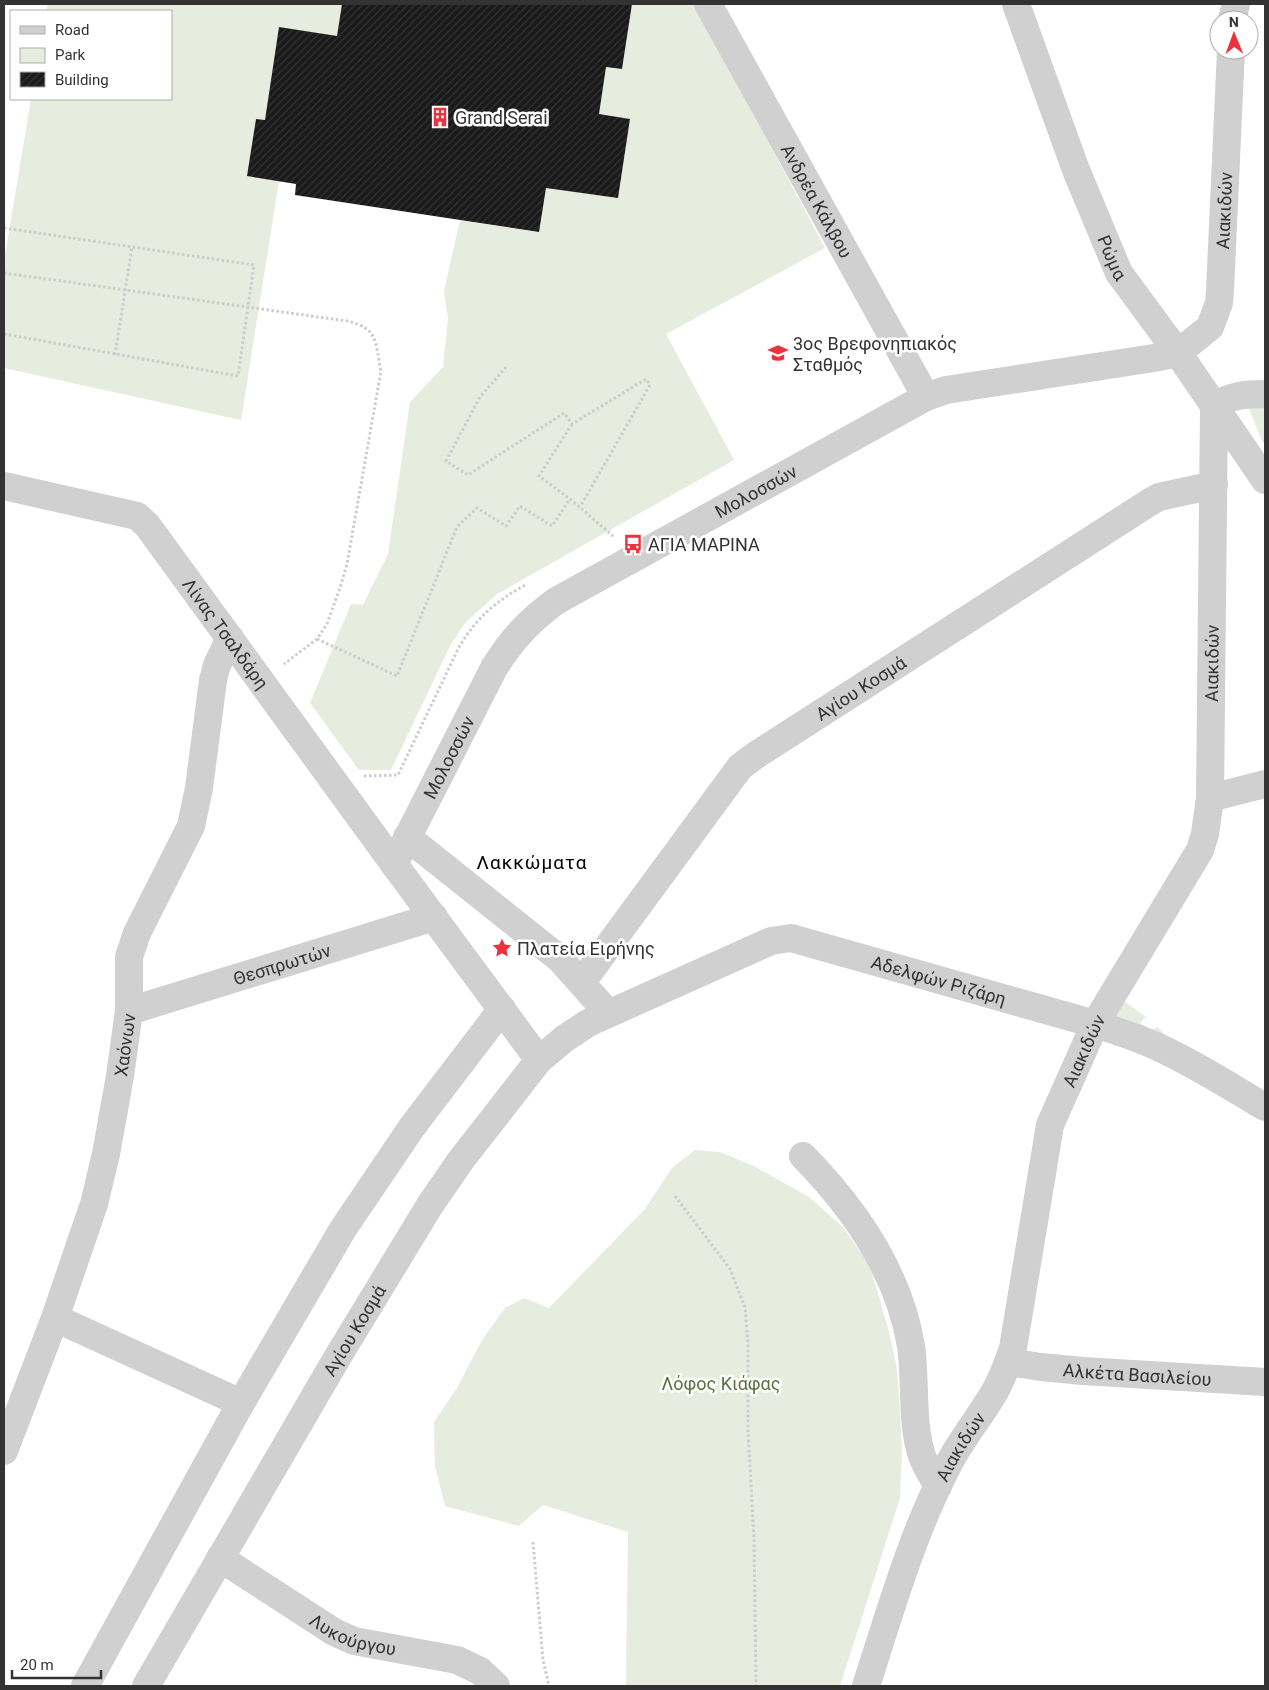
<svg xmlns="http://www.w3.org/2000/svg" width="1269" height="1690" font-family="Roboto,sans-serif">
<defs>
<pattern id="building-hatch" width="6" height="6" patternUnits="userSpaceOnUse" patternTransform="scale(1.25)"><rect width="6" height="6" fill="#1a1a1a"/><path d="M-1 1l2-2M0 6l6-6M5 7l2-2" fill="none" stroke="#333"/></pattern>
</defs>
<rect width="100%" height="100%" fill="#fff"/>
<g fill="#e6ecde">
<polygon points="48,4 342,4 337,36 265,120 256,119 248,176 279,181 241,420 4,368 4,261 31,99 171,99 171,11 46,11"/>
<polygon points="632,4 695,4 825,248 666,334 734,460 497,594 466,622 451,644 391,770 359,770 310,703 351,604 363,605 388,554 410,402 443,367 448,318 444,291 460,220 538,232 546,188 618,198 630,119 599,114 606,67 622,69"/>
<polygon points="1246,402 1265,402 1265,442 1263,443"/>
<polygon points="1125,1002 1146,1017 1140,1023 1153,1030 1157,1027 1174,1043 1110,1023"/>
<polygon points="695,1150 720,1152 754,1166 809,1197 843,1227 870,1266 888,1328 896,1363 898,1381 902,1448 900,1498 840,1686 626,1686 628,1532 543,1505 519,1526 445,1506 435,1467 434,1422 457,1388 482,1340 505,1308 524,1298 549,1308 645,1209 672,1168"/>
</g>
<polygon fill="url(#building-hatch)" points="342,4 632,4 622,69 606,67 599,114 630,119 618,198 546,188 539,232 295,195 296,184 247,176 256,119 265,120 279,27 337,36"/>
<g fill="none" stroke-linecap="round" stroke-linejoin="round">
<g stroke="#cdcdcd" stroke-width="3" stroke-dasharray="2.5 2.5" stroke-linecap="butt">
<polyline points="4,228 254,265 238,376 4,334"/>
<path d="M4,273L347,321C379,328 375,343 381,371L347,564L340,588L327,624L317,639L284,664"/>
<polyline points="115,355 132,247"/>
<polyline points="506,367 480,397 446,461 468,475 564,413 572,424 646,379 650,385 580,507"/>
<polyline points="572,424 539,476 570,499 613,536"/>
<polyline points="317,639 397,676 457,527 477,508 506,526 520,506 552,526 570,499"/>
<path d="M364,776L398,775L459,647C477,617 496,601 527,584"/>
<polyline points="675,1196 730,1269 745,1307 748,1345 748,1430 754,1539 756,1686"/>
<polyline points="533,1542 543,1660 549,1686"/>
</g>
<g stroke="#d0d0d0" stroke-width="28">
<path id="s1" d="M708,4L926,397"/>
<path id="s2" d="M1016,4L1076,170L1119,273L1178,353L1265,480"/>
<polyline points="1232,20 1236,4"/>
<path d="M1214,406C1231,395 1246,394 1265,394"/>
<path id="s3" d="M4,486L137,516L147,525L394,864L539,1060"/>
<polyline points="1210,798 1265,784"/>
<polyline points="407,837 560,959 608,1013"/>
<path id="s4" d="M394,864L494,668C512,639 529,621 556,601L926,397L946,390L1154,358L1178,353L1210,327L1219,303L1220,291L1231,50"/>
<path id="s5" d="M582,982L740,767L756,755L1150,502L1159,497L1214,485"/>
<path id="s6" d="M129,1011L434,917"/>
<path d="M803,1156C854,1208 899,1273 911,1346C916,1380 911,1423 922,1456C926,1467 932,1476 938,1486"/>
<polyline points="55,1318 241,1403"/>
<path id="s7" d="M1009,1362L1041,1367L1083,1371L1265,1382"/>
<path id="s8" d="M4,1451L55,1318L94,1204L106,1154L120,1076L129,1011V957L137,933L191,826L199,788L213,680L217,665L230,638"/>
<path id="s9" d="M220,1558L334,1632L354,1641L457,1660L480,1671L496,1686"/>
<polyline points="85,1686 241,1403 343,1229 412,1127 502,1009"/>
<path id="s10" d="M146,1686L337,1358L430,1205L461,1160L539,1060L564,1039L588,1023L771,941L791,938L1095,1024C1117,1031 1139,1038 1160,1048C1197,1065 1231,1087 1265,1107"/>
<path id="s11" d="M866,1686C890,1612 911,1537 947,1467C960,1441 979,1418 994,1393C1002,1379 1008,1363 1013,1348L1050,1125L1095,1024L1200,850L1205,834L1210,798L1214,406"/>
</g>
</g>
<defs>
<symbol id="building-bare" viewBox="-9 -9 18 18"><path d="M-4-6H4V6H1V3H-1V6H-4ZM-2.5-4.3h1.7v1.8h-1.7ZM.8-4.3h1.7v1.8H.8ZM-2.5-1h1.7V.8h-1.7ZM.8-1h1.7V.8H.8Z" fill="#ed313e" stroke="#fff" stroke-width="2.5" paint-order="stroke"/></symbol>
<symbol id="school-bare" viewBox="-9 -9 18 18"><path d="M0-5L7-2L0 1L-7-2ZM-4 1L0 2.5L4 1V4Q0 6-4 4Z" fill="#ed313e" stroke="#fff" stroke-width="2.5" paint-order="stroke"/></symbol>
<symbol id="bus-bare" viewBox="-9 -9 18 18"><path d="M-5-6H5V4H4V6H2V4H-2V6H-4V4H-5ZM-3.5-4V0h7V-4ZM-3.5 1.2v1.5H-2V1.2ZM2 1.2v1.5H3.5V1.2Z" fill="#ed313e" stroke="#fff" stroke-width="2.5" paint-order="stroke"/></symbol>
<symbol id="sight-bare" viewBox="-9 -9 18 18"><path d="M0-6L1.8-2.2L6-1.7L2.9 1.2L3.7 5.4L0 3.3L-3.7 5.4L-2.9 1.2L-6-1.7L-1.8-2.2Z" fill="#ed313e" stroke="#fff" stroke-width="2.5" paint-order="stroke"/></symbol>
</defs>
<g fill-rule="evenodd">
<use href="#building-bare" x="426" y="103" width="28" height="28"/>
<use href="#school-bare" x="764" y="339" width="28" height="28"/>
<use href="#bus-bare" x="619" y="530" width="28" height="28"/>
<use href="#sight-bare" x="488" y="934" width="28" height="28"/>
</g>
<g text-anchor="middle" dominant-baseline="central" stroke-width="5" stroke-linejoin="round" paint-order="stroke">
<g font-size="18" fill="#333" stroke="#fff" text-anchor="start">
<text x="455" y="117">Grand Serai</text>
<text x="793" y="343">3ος Βρεφονηπιακός<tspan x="793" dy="21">Σταθμός</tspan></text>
<text x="648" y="544">ΑΓΙΑ ΜΑΡΙΝΑ</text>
<text x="517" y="948">Πλατεία Ειρήνης</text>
</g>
<g font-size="18" fill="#333" stroke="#fff">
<text stroke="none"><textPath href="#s1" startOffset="225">Ανδρέα Κάλβου</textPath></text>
<text stroke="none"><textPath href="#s4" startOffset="1150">Αιακιδών</textPath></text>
<text stroke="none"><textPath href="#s2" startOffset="271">Ρώμα</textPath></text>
<text stroke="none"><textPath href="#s4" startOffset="540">Μολοσσών</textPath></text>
<text stroke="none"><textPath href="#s3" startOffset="284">Λίνας Τσαλδάρη</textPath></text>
<text stroke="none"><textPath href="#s11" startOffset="1098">Αιακιδών</textPath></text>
<text stroke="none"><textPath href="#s5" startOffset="411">Αγίου Κοσμά</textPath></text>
<text stroke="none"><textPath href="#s4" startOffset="120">Μολοσσών</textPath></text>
<text stroke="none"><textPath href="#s6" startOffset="160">Θεσπρωτών</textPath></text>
<text stroke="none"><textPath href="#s10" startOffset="1176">Αδελφών Ριζάρη</textPath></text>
<text stroke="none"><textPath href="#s8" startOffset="425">Χαόνων</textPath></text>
<text stroke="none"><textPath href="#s11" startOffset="678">Αιακιδών</textPath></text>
<text stroke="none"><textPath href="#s10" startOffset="412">Αγίου Κοσμά</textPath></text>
<text stroke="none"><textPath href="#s7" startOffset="129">Αλκέτα Βασιλείου</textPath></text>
<text stroke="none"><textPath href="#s11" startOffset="258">Αιακιδών</textPath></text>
<text stroke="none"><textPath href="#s9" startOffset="155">Λυκούργου</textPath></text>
</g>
<g font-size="18" fill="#55723d" stroke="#fff">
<text x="721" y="1383">Λόφος Κιάφας</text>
</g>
<g font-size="19" letter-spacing="1" fill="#000" stroke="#fff">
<text x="532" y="862">Λακκώματα</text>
</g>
</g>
<rect width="1269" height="1690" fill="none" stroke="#333333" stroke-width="10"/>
<rect x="10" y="10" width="162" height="90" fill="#ffffff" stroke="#adadad"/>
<rect x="20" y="26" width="25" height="8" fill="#d0d0d0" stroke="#adadad"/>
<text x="55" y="35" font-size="15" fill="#333333">Road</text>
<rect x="20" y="48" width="25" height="15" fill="#e6ecde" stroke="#adadad"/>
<text x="55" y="60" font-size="15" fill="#333333">Park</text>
<rect x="20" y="72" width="25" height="15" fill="url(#building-hatch)" stroke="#adadad"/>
<text x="55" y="85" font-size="15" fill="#333333">Building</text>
<g transform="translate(1234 35) rotate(359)"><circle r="24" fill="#ffffff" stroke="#adadad"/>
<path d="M0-4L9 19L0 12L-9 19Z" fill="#ed313e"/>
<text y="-8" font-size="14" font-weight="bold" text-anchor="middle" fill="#333333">N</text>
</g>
<path d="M12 1670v8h89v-8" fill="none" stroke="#333333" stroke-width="2.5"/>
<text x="20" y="1670" font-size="15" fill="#333333" stroke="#ffffff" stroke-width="4" paint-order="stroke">20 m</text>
</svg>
